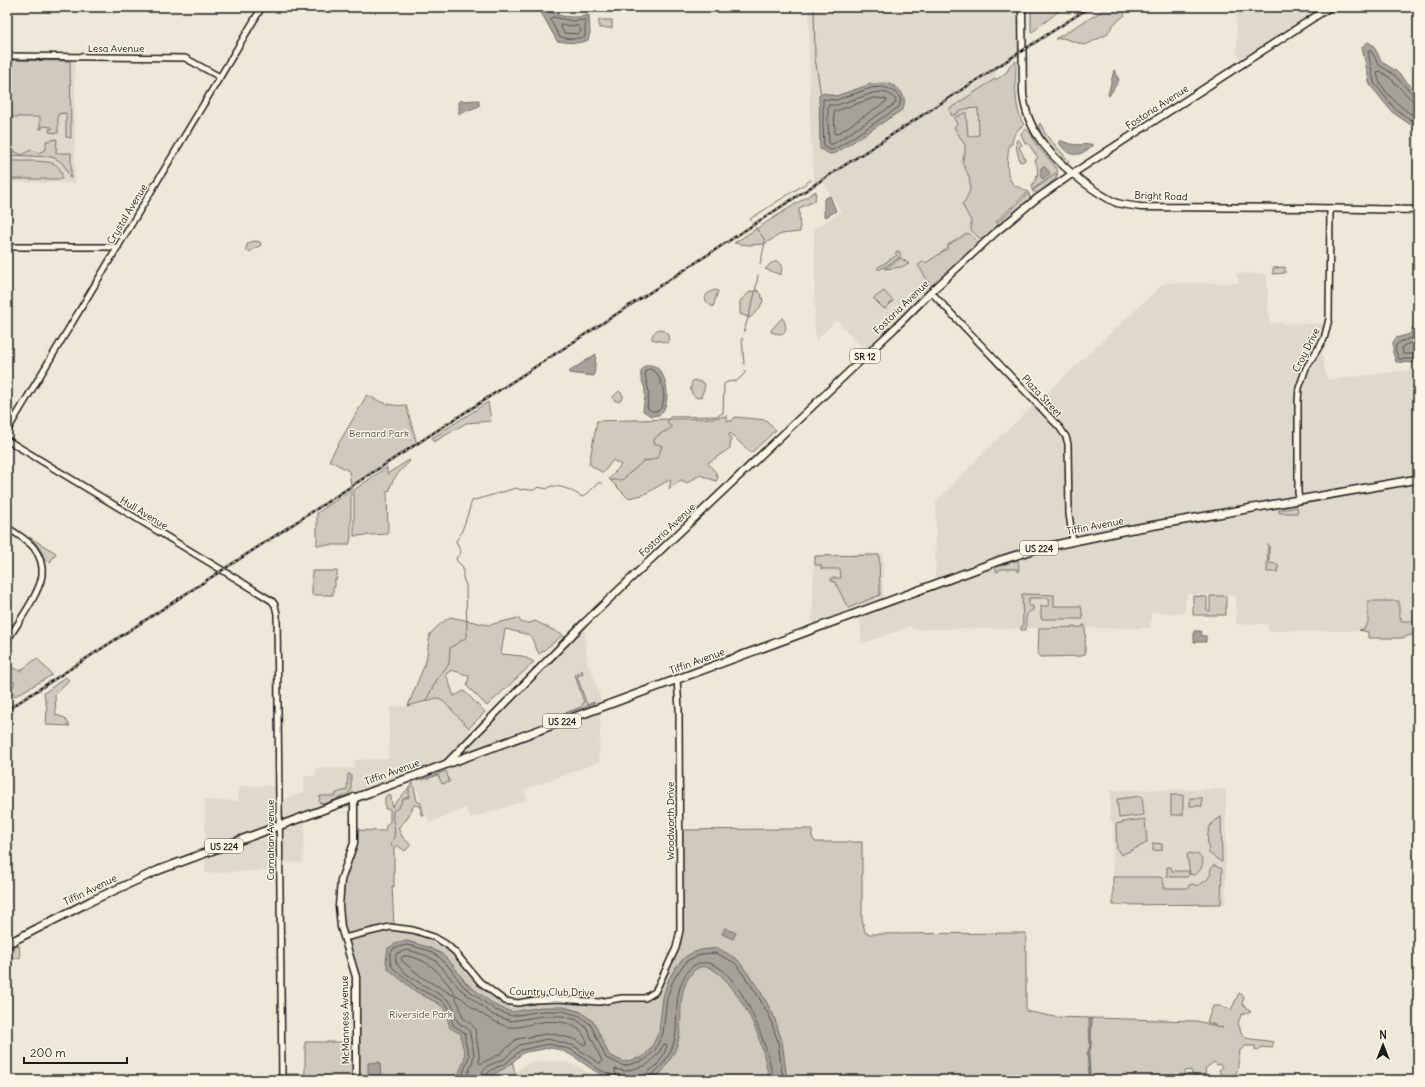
<svg xmlns="http://www.w3.org/2000/svg" width="1425" height="1087" font-family="Delius,sans-serif">
<rect width="100%" height="100%" fill="#eee8d9"/>
<filter id="ink" filterUnits="userSpaceOnUse"><feTurbulence type="fractalNoise" baseFrequency=".025" numOctaves="2"/><feDisplacementMap in="SourceGraphic" scale="8" xChannelSelector="R" yChannelSelector="G"/><feConvolveMatrix kernelMatrix="1 2 1 2 8 2 1 2 1" color-interpolation-filters="sRGB"/></filter>
<g filter="url(#ink)">
<g fill="#ded9cb">
<polygon points="809,7 1022,7 1022,51 996,68 996,221 1003,226 868,353 852,338 837,320 815,341 814,229 841,212 822,180 814,185 810,124"/>
<polygon points="1236,7 1326,7 1241,62 1237,52"/>
<polygon points="7,56 75,56 75,183 7,182"/>
<polygon points="1236,273 1267,274 1269,323 1328,324 1321,344 1323,360 1327,380 1418,369 1418,631 1268,631 1267,624 1236,624 1236,596 1187,594 1184,613 1151,613 1150,628 911,629 911,626 861,644 861,628 857,613 812,629 814,555 883,553 883,595 886,602 935,584 936,502 985,451 1164,283 1238,283 1238,279"/>
<polygon points="584,623 588,666 590,666 601,699 599,762 524,790 527,800 471,818 465,808 429,823 412,776 305,816 303,863 272,862 272,870 205,873 205,800 238,801 239,786 279,786 279,801 304,792 304,776 316,776 316,768 354,768 354,760 388,759 390,707 408,706 435,698 443,701 469,728 472,736"/>
<polygon points="1226,789 1226,904 1113,905 1113,822 1110,821 1110,790"/>
<polygon points="534,1061 566,1062 579,1067 590,1074 608,1080 512,1080 515,1073 524,1065"/>
</g>
<g fill="#cfcabd" stroke="#76736c">
<polygon points="1033,7 1064,7 1031,33 1031,11 1033,9"/>
<polygon points="1109,7 1121,7 1125,15 1114,24 1106,35 1085,45 1063,38 1055,39"/>
<rect x="599" y="20" width="13" height="8"/>
<polygon points="7,60 70,61 71,138 66,137 66,113 58,114 58,133 49,132 49,129 52,129 52,127 42,126 42,129 40,129 40,117 7,117"/>
<path d="M1016,61C1016,81 1013,107 1024,125C1016,130 1013,135 1012,144L1009,145C1008,158 1004,175 1014,185C1019,188 1024,189 1028,192L1021,198L996,222L997,223L1029,193L1030,200L985,239C978,240 976,234 971,230V221L962,204C965,202 965,200 967,197C974,184 968,174 962,162L965,153V145L954,127L957,124L954,118L966,112L968,136L979,135L978,108L965,109L952,116L949,109L995,79H997L1007,72L1010,65Z"/>
<path d="M1040,123L1046,135L1069,161L1067,163C1057,154 1039,138 1039,125Z"/>
<path d="M1025,129C1031,131 1033,139 1036,144C1042,154 1053,161 1058,171L1032,190C1031,186 1033,184 1035,181C1039,174 1038,167 1035,160L1038,158L1028,143H1025L1021,134L1022,132Z"/>
<path d="M57,139L56,153H71V178H70C66,168 63,161 52,157L7,155V152L13,149L14,151L22,155C29,151 31,148 39,153L46,149V141Z"/>
<polygon points="1018,139 1022,145 1019,147 1025,159 1024,161 1020,162 1017,151 1016,141"/>
<path d="M7,161C15,161 24,161 32,161C47,162 62,160 62,179H7Z"/>
<polygon points="1058,173 1056,178 1038,194 1032,191"/>
<polygon points="816,191 815,201 799,208 800,232 781,234 764,244 749,245 734,243"/>
<polygon points="966,234 970,234 976,241 977,246 933,286 931,286 918,265 924,261 926,263 948,248 948,245"/>
<polygon points="254,241 260,242 261,245 249,252 246,251 246,248 248,243"/>
<polygon points="898,251 900,252 900,257 879,270 877,268 897,255 895,253"/>
<polygon points="901,258 909,264 901,267 884,269"/>
<polygon points="777,261 782,265 781,275 765,269 770,264"/>
<polygon points="1285,267 1285,273 1273,274 1273,268"/>
<path d="M715,290H717L718,291L713,307C703,301 702,294 715,290Z"/>
<polygon points="757,290 761,294 763,301 759,309 750,318 740,314 740,301 750,292"/>
<polygon points="884,291 893,301 886,308 883,308 874,299 874,298"/>
<path d="M782,318H783C789,332 785,337 771,332V330Z"/>
<path d="M659,329C667,330 670,336 668,343L652,339C651,335 656,330 659,329Z"/>
<path d="M694,380L704,383L705,386L701,397L697,398C690,394 690,389 692,382Z"/>
<polygon points="619,391 623,395 623,398 620,401 615,401 613,397"/>
<path d="M367,395C380,402 391,407 406,405L417,444L351,486L349,471L329,460Z"/>
<polygon points="488,402 491,421 466,423 434,442 432,438"/>
<polygon points="727,416 727,421 732,421 735,417 766,420 776,430 751,453 730,433 729,435 731,439 730,448 708,463 716,473 718,478 716,481 700,475 687,483 681,480 669,489 671,479 643,495 628,498 609,479 621,465 613,460 603,473 589,464 597,421 713,418"/>
<path d="M409,460L410,461C402,470 391,478 390,490L387,491L388,534L354,536V490L387,467V474Z"/>
<polygon points="351,490 351,538 349,545 317,545 317,513"/>
<polygon points="1297,507 1298,511 1297,513 1279,513 1279,510"/>
<polygon points="29,537 56,553 50,562 45,560 42,552 36,544"/>
<polygon points="1268,544 1269,545 1269,563 1278,564 1278,572 1267,572"/>
<polygon points="879,555 880,595 848,608 835,582 831,581 831,578 841,578 840,569 821,569 821,565 815,565 815,556"/>
<polygon points="1018,560 1019,571 1018,572 1017,569 1000,569 998,572 996,571 996,567"/>
<polygon points="312,571 337,571 337,579 335,579 335,587 333,587 333,595 312,595"/>
<path d="M1022,594L1054,595V606H1081L1083,619H1041V606H1049V598H1029V606H1033V610C1024,613 1026,621 1026,630H1021V627L1023,626Z"/>
<polygon points="1193,596 1207,597 1207,610 1210,611 1210,596 1226,596 1226,615 1193,615"/>
<polygon points="1368,601 1399,601 1399,616 1401,617 1401,621 1418,621 1418,624 1415,626 1417,635 1411,635 1402,638 1368,638 1368,632 1359,630 1364,629 1368,623"/>
<polygon points="450,617 489,625 518,618 522,623 530,623 535,621 563,635 539,654 530,635 505,629 501,654 522,656 534,662 487,706 467,686 469,676 452,670 446,674 454,696 464,691 485,712 469,728 443,701 436,698 408,706 426,661 430,634 439,625"/>
<path d="M1083,625H1085C1086,634 1085,644 1085,654L1082,656L1040,657L1038,655L1039,628L1083,627Z"/>
<polygon points="37,658 52,675 15,696 10,693 15,682 7,681 7,671 13,668 20,671"/>
<polygon points="582,670 583,674 577,676 587,705 594,702 594,704 565,714 565,713 581,707 584,702 575,675"/>
<polygon points="66,677 69,680 55,694 56,715 65,718 70,726 46,725 47,709 44,693"/>
<polygon points="446,771 449,780 449,782 442,784 438,775 422,780"/>
<polygon points="348,774 350,774 351,776 351,791 349,792 349,794 325,804 320,803 319,802 320,796 336,796 336,793 347,790"/>
<path d="M413,783L417,801L421,803L424,816L421,815L420,806L414,805L407,819L398,828L403,838L411,845L405,851L397,845L394,848V887L392,886L394,927L439,939L491,991V994C495,998 499,1003 506,1004C520,1009 537,1002 552,1002C569,1002 585,1005 602,1005L606,1001L650,996L678,943L680,830L777,829L779,828L781,829H812V837L815,842H862V919L865,932L869,934L1026,933V1011L1055,1017L1197,1021L1223,1028L1207,1022L1213,1006H1221L1231,1010L1239,993L1244,996L1242,1004L1251,1012L1241,1015L1238,1023L1241,1032L1246,1038C1255,1040 1263,1040 1273,1042L1272,1048L1261,1047L1258,1051L1255,1050V1046H1246L1240,1050L1237,1072L1233,1076L1231,1074L1229,1077H1225L1220,1073L1219,1070L1222,1068L1220,1064L1217,1065L1214,1062L1205,1069L1206,1077L1201,1079L1192,1074L1191,1070L1185,1071L1184,1080H772L769,1077V1080H659L656,1075L609,1066L581,1012L563,1007L507,1039L515,1073L512,1080H282V1074H305V1042H356V977L347,949L339,901L354,830L385,831L386,826L390,821V809H385V797L388,794L391,796L392,807Z"/>
<rect x="1171" y="795" width="12" height="20"/>
<polygon points="1142,796 1144,815 1119,818 1117,799"/>
<rect x="1190" y="798" width="12" height="8"/>
<path d="M1221,817L1222,862H1221L1209,853C1207,839 1205,823 1221,817Z"/>
<polygon points="1145,819 1147,842 1143,845 1121,855 1117,849 1116,824 1129,821"/>
<polygon points="1153,843 1162,844 1162,850 1153,851"/>
<path d="M1190,853C1193,854 1198,854 1200,856C1206,861 1201,873 1193,875L1190,874L1187,855Z"/>
<polygon points="1213,865 1222,869 1221,904 1113,905 1113,877 1159,877 1164,879 1162,883 1164,883 1164,888 1188,888 1189,885 1194,884 1196,886 1206,881 1211,874 1210,872"/>
<polygon points="1167,867 1171,867 1172,871 1189,871 1189,875 1187,877 1167,877"/>
<polygon points="19,945 20,958 7,958 7,951"/>
</g>
<g fill="#a7a299" stroke="#6f6c67">
<path d="M538,7C545,7 547,10 553,13C563,18 578,18 589,15L590,33L588,40C578,45 566,42 557,41Z"/>
<polygon points="1368,42 1373,45 1382,62 1396,71 1418,93 1417,122 1411,125 1392,112 1370,85 1362,47"/>
<polygon points="1114,70 1119,80 1109,96 1108,95"/>
<path d="M882,83C885,83 889,83 892,85C902,89 908,100 902,110L836,153L830,154L820,149L819,95L824,93L836,96L871,84Z"/>
<polygon points="479,100 479,106 459,114 459,101"/>
<path d="M1060,140C1071,146 1080,145 1092,144V146C1080,157 1068,159 1059,142Z"/>
<polygon points="1044,166 1050,173 1043,179 1040,176 1041,173 1041,168"/>
<polygon points="830,196 836,211 826,217 824,216 824,199"/>
<polygon points="1416,320 1418,320 1418,363 1396,362 1393,353 1393,342 1396,338 1410,334"/>
<polygon points="596,354 594,376 569,373 570,371"/>
<path d="M646,365C667,361 674,405 659,415L651,416L643,411C643,404 646,398 645,391C644,380 635,375 646,365Z"/>
<polygon points="1194,631 1201,631 1202,636 1206,636 1206,642 1194,642"/>
<polygon points="725,928 736,933 733,939 722,934"/>
<path d="M407,941L428,947L442,954L452,964L466,983L496,1006L512,1012L541,1007H563L581,1012L594,1022L609,1055L624,1062L643,1057L651,1048L659,1032L663,997L668,981L675,968L685,957L692,953L701,950L718,948L738,960L759,989L773,1014L782,1041L787,1080H769C766,1062 762,1045 755,1028C749,1012 713,946 692,973C678,990 682,1010 680,1031C679,1043 674,1054 667,1064C663,1071 658,1078 650,1080C645,1081 615,1081 611,1079C589,1072 574,1050 550,1048C546,1048 541,1050 538,1050C533,1051 527,1051 523,1053C518,1056 514,1062 509,1065C501,1072 496,1071 487,1080H456L464,1061L465,1054L461,1040V1034L450,1028L445,1009L439,1004L415,991L388,969L386,961L388,948L397,943Z"/>
<polygon points="1089,1019 1092,1019 1091,1046 1089,1055 1090,1074 1089,1074 1087,1054 1090,1046"/>
<polygon points="380,1062 381,1080 368,1080 368,1063"/>
</g>
<g fill="none" stroke-linecap="round" stroke-linejoin="round">
<g stroke="#54524e" stroke-width="1">
<polygon points="553,17 572,21 585,20 585,37 572,39 560,37 550,20 551,18"/>
<polygon points="561,25 579,26 581,32 579,34 564,33 561,27"/>
<path d="M882,87C891,89 896,91 901,100L899,107L835,149L830,150L824,147L823,124V99L836,100L871,88Z"/>
<path d="M881,92C888,93 892,94 896,101L895,104L833,144H829L828,124V105H837L873,93Z"/>
<polyline points="1418,96 1414,95 1393,74 1379,65 1371,51 1368,51 1374,83 1395,109 1411,120 1418,118"/>
<polygon points="874,98 886,99 887,101 837,134 835,134 834,112"/>
<path d="M1418,101L1411,99L1390,78L1380,71L1377,72C1378,88 1399,106 1411,114L1418,113"/>
<path d="M1418,326L1413,337C1400,343 1390,341 1399,359H1418"/>
<path d="M1418,339C1414,344 1406,343 1402,347L1403,354H1418"/>
<path d="M650,369L657,373C662,384 669,401 658,411H652L647,408L649,393L645,374L646,371Z"/>
<path d="M407,956C431,960 440,974 454,992V995H452L446,991L423,978L401,960L402,957Z"/>
<path d="M456,995C462,997 468,1004 473,1008C484,1016 493,1021 505,1026C517,1030 530,1023 542,1022C560,1020 582,1023 587,1043L584,1045L574,1039L553,1034H546L517,1039L500,1054L480,1064L479,1062C480,1054 478,1050 477,1042C474,1027 477,1027 463,1018L459,1004L455,998Z"/>
<polyline points="460,1080 467,1063 469,1055 465,1041 465,1033 453,1025 448,1006 441,1000 417,988 392,967 390,960 390,954 394,948 407,945 416,947 427,950 439,957 449,967 463,986 495,1010 512,1016 542,1011 563,1011 580,1016 591,1025 606,1058 624,1066 645,1060 655,1050 663,1033 667,998 672,983 679,971 688,960 702,954 716,953 735,963 755,991 769,1015 778,1042 783,1080"/>
<path d="M465,1080L472,1064L474,1054L469,1030C466,1026 460,1025 457,1021C454,1014 455,1007 449,1001C439,991 386,971 397,953L407,950L415,952L425,955L436,961L460,989L493,1015L511,1021L542,1016H562L577,1020L587,1028L602,1061L601,1063H599L574,1046L548,1039L519,1045L504,1059L487,1066L481,1074L479,1080"/>
<polyline points="484,1080 485,1076 491,1070 506,1063 521,1050 549,1044 572,1050 600,1070 611,1075 613,1080"/>
<path d="M618,1080L615,1071V1069L625,1071L647,1065L658,1054L664,1044H666L667,1046C665,1052 661,1061 656,1066C651,1071 645,1071 644,1080"/>
<path d="M649,1080L650,1076C662,1067 670,1056 674,1042C680,1017 672,998 686,974C688,970 691,967 695,965C734,946 771,1052 773,1080"/>
</g>
<g stroke="#6f6c67" stroke-width="1">
<polyline points="814,7 815,58 821,95"/>
<polyline points="752,222 750,219 811,180"/>
<path d="M755,227C758,231 763,236 765,241C765,243 761,260 760,264"/>
<polyline points="744,332 755,293 758,275"/>
<polyline points="742,338 744,364"/>
<path d="M611,480H622C629,473 637,468 643,461L652,460L658,457L662,446L654,443V440C659,432 665,433 672,427L667,423L670,417L717,416L723,413L724,384L727,382L737,381L745,373V371"/>
<path d="M426,700L439,676L449,664L450,648L467,637L466,585L463,578V567L457,561L456,558L461,553L456,541C463,533 468,512 472,501L516,488L521,490L526,489L528,490H534L538,487L547,489L551,486C563,486 571,490 582,497L587,494L598,483H602"/>
<path d="M392,847L391,844C399,829 391,826 393,811L399,807L403,799L409,797V788"/>
</g>
<defs>
<g id="minor">
<polyline points="7,56 185,58 220,77"/>
<polyline points="7,247 118,247"/>
<polyline points="931,292 1060,428 1066,437 1068,444 1069,514 1073,541"/>
<polyline points="7,431 262,7"/>
<polyline points="7,440 240,581 272,601 275,605 277,614 282,1080"/>
<polyline points="1300,500 1298,493 1298,401 1299,388 1306,368 1324,339 1329,319 1330,208"/>
<path d="M7,527C16,534 27,539 34,548C40,556 43,565 42,575C40,593 17,624 7,641"/>
<polyline points="344,938 390,927 413,930 434,937 446,944 455,952 480,982 505,1001 518,1003 535,1000 559,999 599,1002 622,998 645,998 655,992 676,948 680,930 679,709 677,679"/>
</g>
<g id="major">
<path d="M1022,7L1023,94C1027,133 1054,160 1083,182C1094,190 1105,198 1117,203C1125,205 1133,206 1141,207L1307,208L1418,210"/>
<polyline points="447,763 584,623 895,328 931,292 995,233 1036,199 1072,174 1330,7"/>
<polyline points="354,797 354,843 341,880 339,906 341,927 356,977 356,1080"/>
</g>
<polyline id="highway" points="7,944 91,901 159,870 1001,560 1036,549 1127,530 1418,479"/>
</defs>
<use href="#minor" stroke="#1c1c1c" stroke-width="8"/>
<use href="#major" stroke="#1c1c1c" stroke-width="9"/>
<use href="#highway" stroke="#1c1c1c" stroke-width="10"/>
<use href="#minor" stroke="#fcf5e5" stroke-width="5"/>
<use href="#major" stroke="#fcf5e5" stroke-width="6"/>
<use href="#highway" stroke="#fcf5e5" stroke-width="7"/>
<defs>
<polyline id="rail" points="7,710 712,252 814,185 1090,7"/>
</defs>
<use href="#rail" stroke="#1c1c1c" stroke-width="2.5"/>
<use href="#rail" stroke="#fcf5e5" stroke-width="1" stroke-dasharray="3" stroke-linecap="butt"/>
</g>
</g>
<g text-anchor="middle" dominant-baseline="central" stroke-width="3" stroke-linejoin="round" paint-order="stroke">
<g fill="#fcf5e5" stroke="#5f5d58" stroke-width="1">
<rect x="850" y="349" width="30" height="14" rx="3"/>
<rect x="1020" y="541" width="38" height="14" rx="3"/>
<rect x="543" y="714" width="38" height="14" rx="3"/>
<rect x="205" y="839" width="38" height="14" rx="3"/>
</g>
<g font-size="9" font-weight="bold" fill="#1c1c1c">
<text x="865" y="356">SR 12</text>
<text x="1039" y="548">US 224</text>
<text x="562" y="721">US 224</text>
<text x="224" y="846">US 224</text>
</g>
<g font-size="10" fill="#1c1c1c" stroke="#fcf5e5">
<text x="116" y="48">Lesa Avenue</text>
<text transform="translate(1157 107) rotate(-33)">Fostoria Avenue</text>
<text transform="translate(1161 196) rotate(2)">Bright Road</text>
<text transform="translate(127 214) rotate(-59)">Crystal Avenue</text>
<text transform="translate(901 307) rotate(-44)">Fostoria Avenue</text>
<text transform="translate(1306 350) rotate(-63)">Croy Drive</text>
<text transform="translate(1042 396) rotate(47)">Plaza Street</text>
<text transform="translate(144 513) rotate(31)">Hull Avenue</text>
<text transform="translate(1095 526) rotate(-11)">Tiffin Avenue</text>
<text transform="translate(667 530) rotate(-43)">Fostoria Avenue</text>
<text transform="translate(697 661) rotate(-20)">Tiffin Avenue</text>
<text transform="translate(392 772) rotate(-20)">Tiffin Avenue</text>
<text transform="translate(670 821) rotate(-90)">Woodworth Drive</text>
<text transform="translate(270 840) rotate(-90)">Carnahan Avenue</text>
<text transform="translate(90 890) rotate(-26)">Tiffin Avenue</text>
<text transform="translate(552 992) rotate(1)">Country Club Drive</text>
<text transform="translate(345 1020) rotate(-91)">McManness Avenue</text>
</g>
<g font-size="10" fill="#52504c" stroke="#fcf5e5">
<text x="379" y="433">Bernard Park</text>
<text x="421" y="1014">Riverside Park</text>
</g>
</g>
<rect width="1425" height="1087" fill="none" stroke="#fcf5e5" stroke-width="24"/>
<rect x="12" y="12" width="1401" height="1063" fill="none" stroke="#1c1c1c" stroke-width="1.5" filter="url(#ink)"/>
<g transform="translate(1383 1045)" stroke="#fcf5e5" stroke-width="3" paint-order="stroke">
<path d="M0-3L7 15L0 10L-7 15Z" fill="#1c1c1c"/>
<text y="-6" font-size="11" font-weight="bold" text-anchor="middle" fill="#1c1c1c">N</text>
</g>
<path d="M24 1057v6h103v-6" fill="none" stroke="#1c1c1c" stroke-width="2"/>
<text x="30" y="1057" font-size="12" fill="#1c1c1c" stroke="#fcf5e5" stroke-width="3" paint-order="stroke">200 m</text>
</svg>
